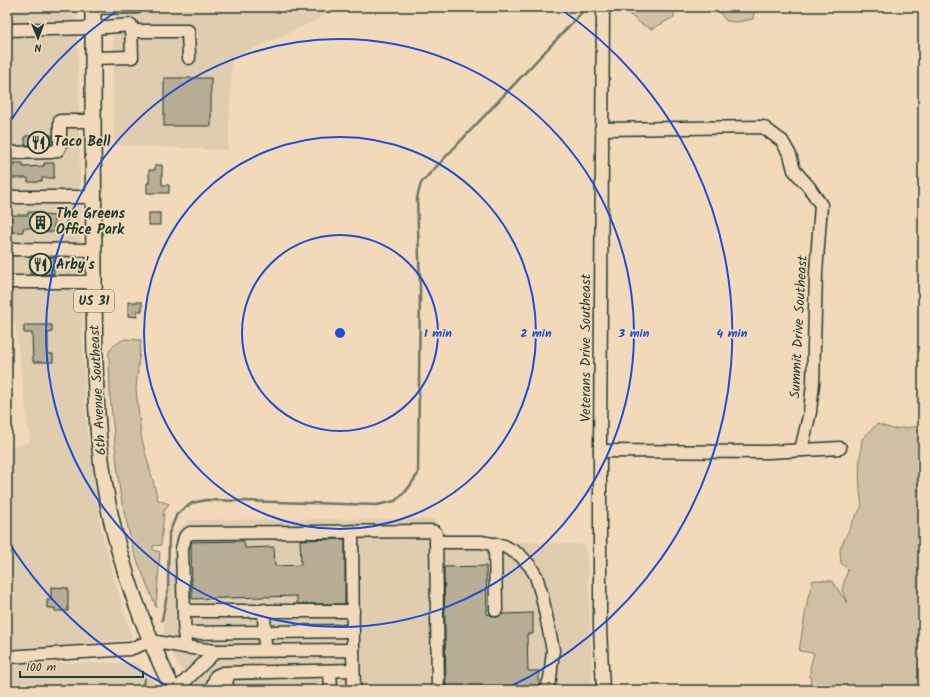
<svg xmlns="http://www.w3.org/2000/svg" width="930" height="697" font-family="Kalam,sans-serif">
<rect width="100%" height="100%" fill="#f2d9ba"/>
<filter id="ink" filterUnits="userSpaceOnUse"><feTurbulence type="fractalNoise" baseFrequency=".025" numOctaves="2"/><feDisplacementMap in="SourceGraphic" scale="8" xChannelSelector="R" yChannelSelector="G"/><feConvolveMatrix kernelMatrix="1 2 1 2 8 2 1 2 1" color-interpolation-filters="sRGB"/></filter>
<g filter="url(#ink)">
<g fill="#e0ccaf">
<polygon points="7,7 77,7 82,312 86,426 102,534 132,639 25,650 23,663 137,663 154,682 158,690 7,690 7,448 30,442 15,321 7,321"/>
<polygon points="113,7 327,7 319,19 232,58 228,150 114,145"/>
<polygon points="433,519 447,535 497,541 586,545 590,608 592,690 191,690 163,634 177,530 190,520"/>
</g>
<g fill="#d0c0a4" stroke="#787e6c">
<polygon points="617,7 675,7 674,17 652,29 641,24 628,13 615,13"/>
<polygon points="716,7 749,7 754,12 753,19 738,22 726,21"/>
<polygon points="124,339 141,340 136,388 141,436 158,500 169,504 164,511 161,545 153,546 153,550 160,552 156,607 133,550 120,493 110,396 109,352 113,346"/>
<path d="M877,424L893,429L923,426V690H811L810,668L814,653L799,651L808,597L813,580L832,581L847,603L842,590L848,569L841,563L840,549L853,521L862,506C858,482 859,464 862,439Z"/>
</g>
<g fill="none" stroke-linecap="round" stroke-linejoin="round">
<g stroke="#6c7565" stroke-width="2.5">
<polyline points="162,620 168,590 169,533 177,514 192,503 206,500 377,505 395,501 407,490 418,474 420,288 417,198 421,183 587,7"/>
<polyline points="140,690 145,679"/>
</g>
</g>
<g fill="#b7ae95" stroke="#1f3d34">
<rect x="164" y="78" width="47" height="48"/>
<polygon points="52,135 52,144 25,145 25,136"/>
<polygon points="13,163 23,163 23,167 44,166 44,163 54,163 54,178 42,178 42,181 38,181 38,182 28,182 28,178 7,178 7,167 13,166"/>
<polygon points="155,165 162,165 162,185 169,185 169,193 147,193 147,183 149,183 149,170 155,170"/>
<polygon points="28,212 38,212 38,213 42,213 42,215 54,216 54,232 43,232 43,228 23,228 23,232 7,232 7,215 28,215"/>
<rect x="149" y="213" width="11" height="12"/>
<rect x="30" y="257" width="24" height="17"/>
<polygon points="128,302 142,302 142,311 137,311 137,317 128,316"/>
<polygon points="24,325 52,325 52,332 48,333 48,354 53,354 53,362 33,362 32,333 24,333"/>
<polygon points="345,539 345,604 297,604 297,596 192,599 191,542 244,541 245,548 274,547 275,566 301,565 300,540"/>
<polygon points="486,566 487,614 496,617 503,614 533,613 533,634 527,634 528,671 539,671 539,690 446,690 444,567"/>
<polygon points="51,587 68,588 68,611 55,611 55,608 47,608 47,600 51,600"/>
</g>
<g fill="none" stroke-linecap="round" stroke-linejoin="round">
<defs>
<g id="minor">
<polyline points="93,8 137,7"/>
<polyline points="7,30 93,28 131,25 132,57 93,58"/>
<polyline points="131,31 188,31 189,58"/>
<polyline points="601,129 763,127 782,141 790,155 794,170 809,187 821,205 816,273 813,383 810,412 801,450"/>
<polyline points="7,153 52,152 58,150 60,146 60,121 93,121"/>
<polyline points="7,197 94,197"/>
<polyline points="7,249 94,250"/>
<polyline points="7,282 94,282"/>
<polyline points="600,451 769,452 840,448"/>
<polyline points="352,531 353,650"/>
<polyline points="436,542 481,542 504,546 520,555 530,566 536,576 542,596 553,650 550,679 546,690"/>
<polyline points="495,544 496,610"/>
<polyline points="264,610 265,650"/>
<polyline points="184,611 353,611"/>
<polyline points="184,633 353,631"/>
<polyline points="185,647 182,549 185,537 190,533 431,531 435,532 436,535 438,690"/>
<polyline points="7,657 130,649 151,641 185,647 216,651 353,650 354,690"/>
<polyline points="330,671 331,690"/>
<polyline points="176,690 216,651"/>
<polyline points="215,690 213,685 216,676 223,673 353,670"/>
<polyline points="228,690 226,682 229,673"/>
<polyline points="603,690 600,627 600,451 603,7"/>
</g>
<path id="major" d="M93,7C93,96 93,184 94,273C95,351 93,432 109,509C122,572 145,632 173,690"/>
</defs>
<use href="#minor" stroke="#1f3d34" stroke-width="15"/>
<use href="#major" stroke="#1f3d34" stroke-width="18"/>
<use href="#minor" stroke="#f2d9ba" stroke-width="12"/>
<use href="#major" stroke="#f2d9ba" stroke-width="15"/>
</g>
</g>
<g fill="none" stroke="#1d4ed8" stroke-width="2">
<circle cx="340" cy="333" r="98"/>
<circle cx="340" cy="333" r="196"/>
<circle cx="340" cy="333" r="294"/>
<path d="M177 690A392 392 0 0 1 8 541M8 125A392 392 0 0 1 121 8M559 8A392 392 0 0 1 503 690"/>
</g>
<defs>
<symbol id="restaurant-ring" viewBox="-11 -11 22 22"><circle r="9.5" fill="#f2d9ba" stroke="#1f3d34" stroke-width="1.5"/><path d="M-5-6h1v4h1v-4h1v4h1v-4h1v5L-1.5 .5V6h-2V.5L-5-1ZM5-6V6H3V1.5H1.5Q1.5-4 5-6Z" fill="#1f3d34"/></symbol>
<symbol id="building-ring" viewBox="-11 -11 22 22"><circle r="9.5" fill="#f2d9ba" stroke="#1f3d34" stroke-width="1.5"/><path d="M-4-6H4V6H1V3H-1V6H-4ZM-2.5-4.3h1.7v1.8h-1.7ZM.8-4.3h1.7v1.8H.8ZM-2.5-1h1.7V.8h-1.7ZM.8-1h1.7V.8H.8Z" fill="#1f3d34"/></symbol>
</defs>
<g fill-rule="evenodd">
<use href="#restaurant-ring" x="26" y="130" width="25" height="25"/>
<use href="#building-ring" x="28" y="210" width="25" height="25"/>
<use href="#restaurant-ring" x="28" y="252" width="25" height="25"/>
</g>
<g text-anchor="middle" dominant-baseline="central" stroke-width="3.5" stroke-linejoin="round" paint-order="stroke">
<rect fill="#f2d9ba" stroke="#5e6c5c" stroke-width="1" x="74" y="290" width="40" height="22" rx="3"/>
<g font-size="13" font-weight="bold" fill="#1f3d34">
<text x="94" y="301">US 31</text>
</g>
<g font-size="14" font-weight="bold" fill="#1f3d34" stroke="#f2d9ba" text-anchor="start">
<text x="54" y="142">Taco Bell</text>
<text x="56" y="214">The Greens<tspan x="56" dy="16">Office Park</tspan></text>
<text x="56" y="265">Arby's</text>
</g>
<g font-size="14" fill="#1f3d34" stroke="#f2d9ba">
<text transform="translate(799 327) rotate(-87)">Summit Drive Southeast</text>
<text transform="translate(586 348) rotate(-90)">Veterans Drive Southeast</text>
<text transform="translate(98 390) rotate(-93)">6th Avenue Southeast</text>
</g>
</g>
<circle cx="340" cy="333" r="6" fill="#1d4ed8" stroke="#f2d9ba" stroke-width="2"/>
<g font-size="12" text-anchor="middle" font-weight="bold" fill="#1d4ed8" stroke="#f2d9ba" stroke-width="3.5" stroke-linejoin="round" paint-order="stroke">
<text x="438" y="337">1 min</text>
<text x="536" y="337">2 min</text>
<text x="634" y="337">3 min</text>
<text x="732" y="337">4 min</text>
</g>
<rect width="930" height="697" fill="none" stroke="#f2d9ba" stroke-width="24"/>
<rect x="12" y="12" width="906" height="673" fill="none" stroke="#1f3d34" stroke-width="1.5" filter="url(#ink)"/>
<g transform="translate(38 38) rotate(179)" stroke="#f2d9ba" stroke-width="3" paint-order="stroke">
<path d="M0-3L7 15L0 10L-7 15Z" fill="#1f3d34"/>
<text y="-6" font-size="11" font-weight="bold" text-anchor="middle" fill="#1f3d34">N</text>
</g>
<path d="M20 671v6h123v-6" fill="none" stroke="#1f3d34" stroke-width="2"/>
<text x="26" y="671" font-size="12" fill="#1f3d34" stroke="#f2d9ba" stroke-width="3" paint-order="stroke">100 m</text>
</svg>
